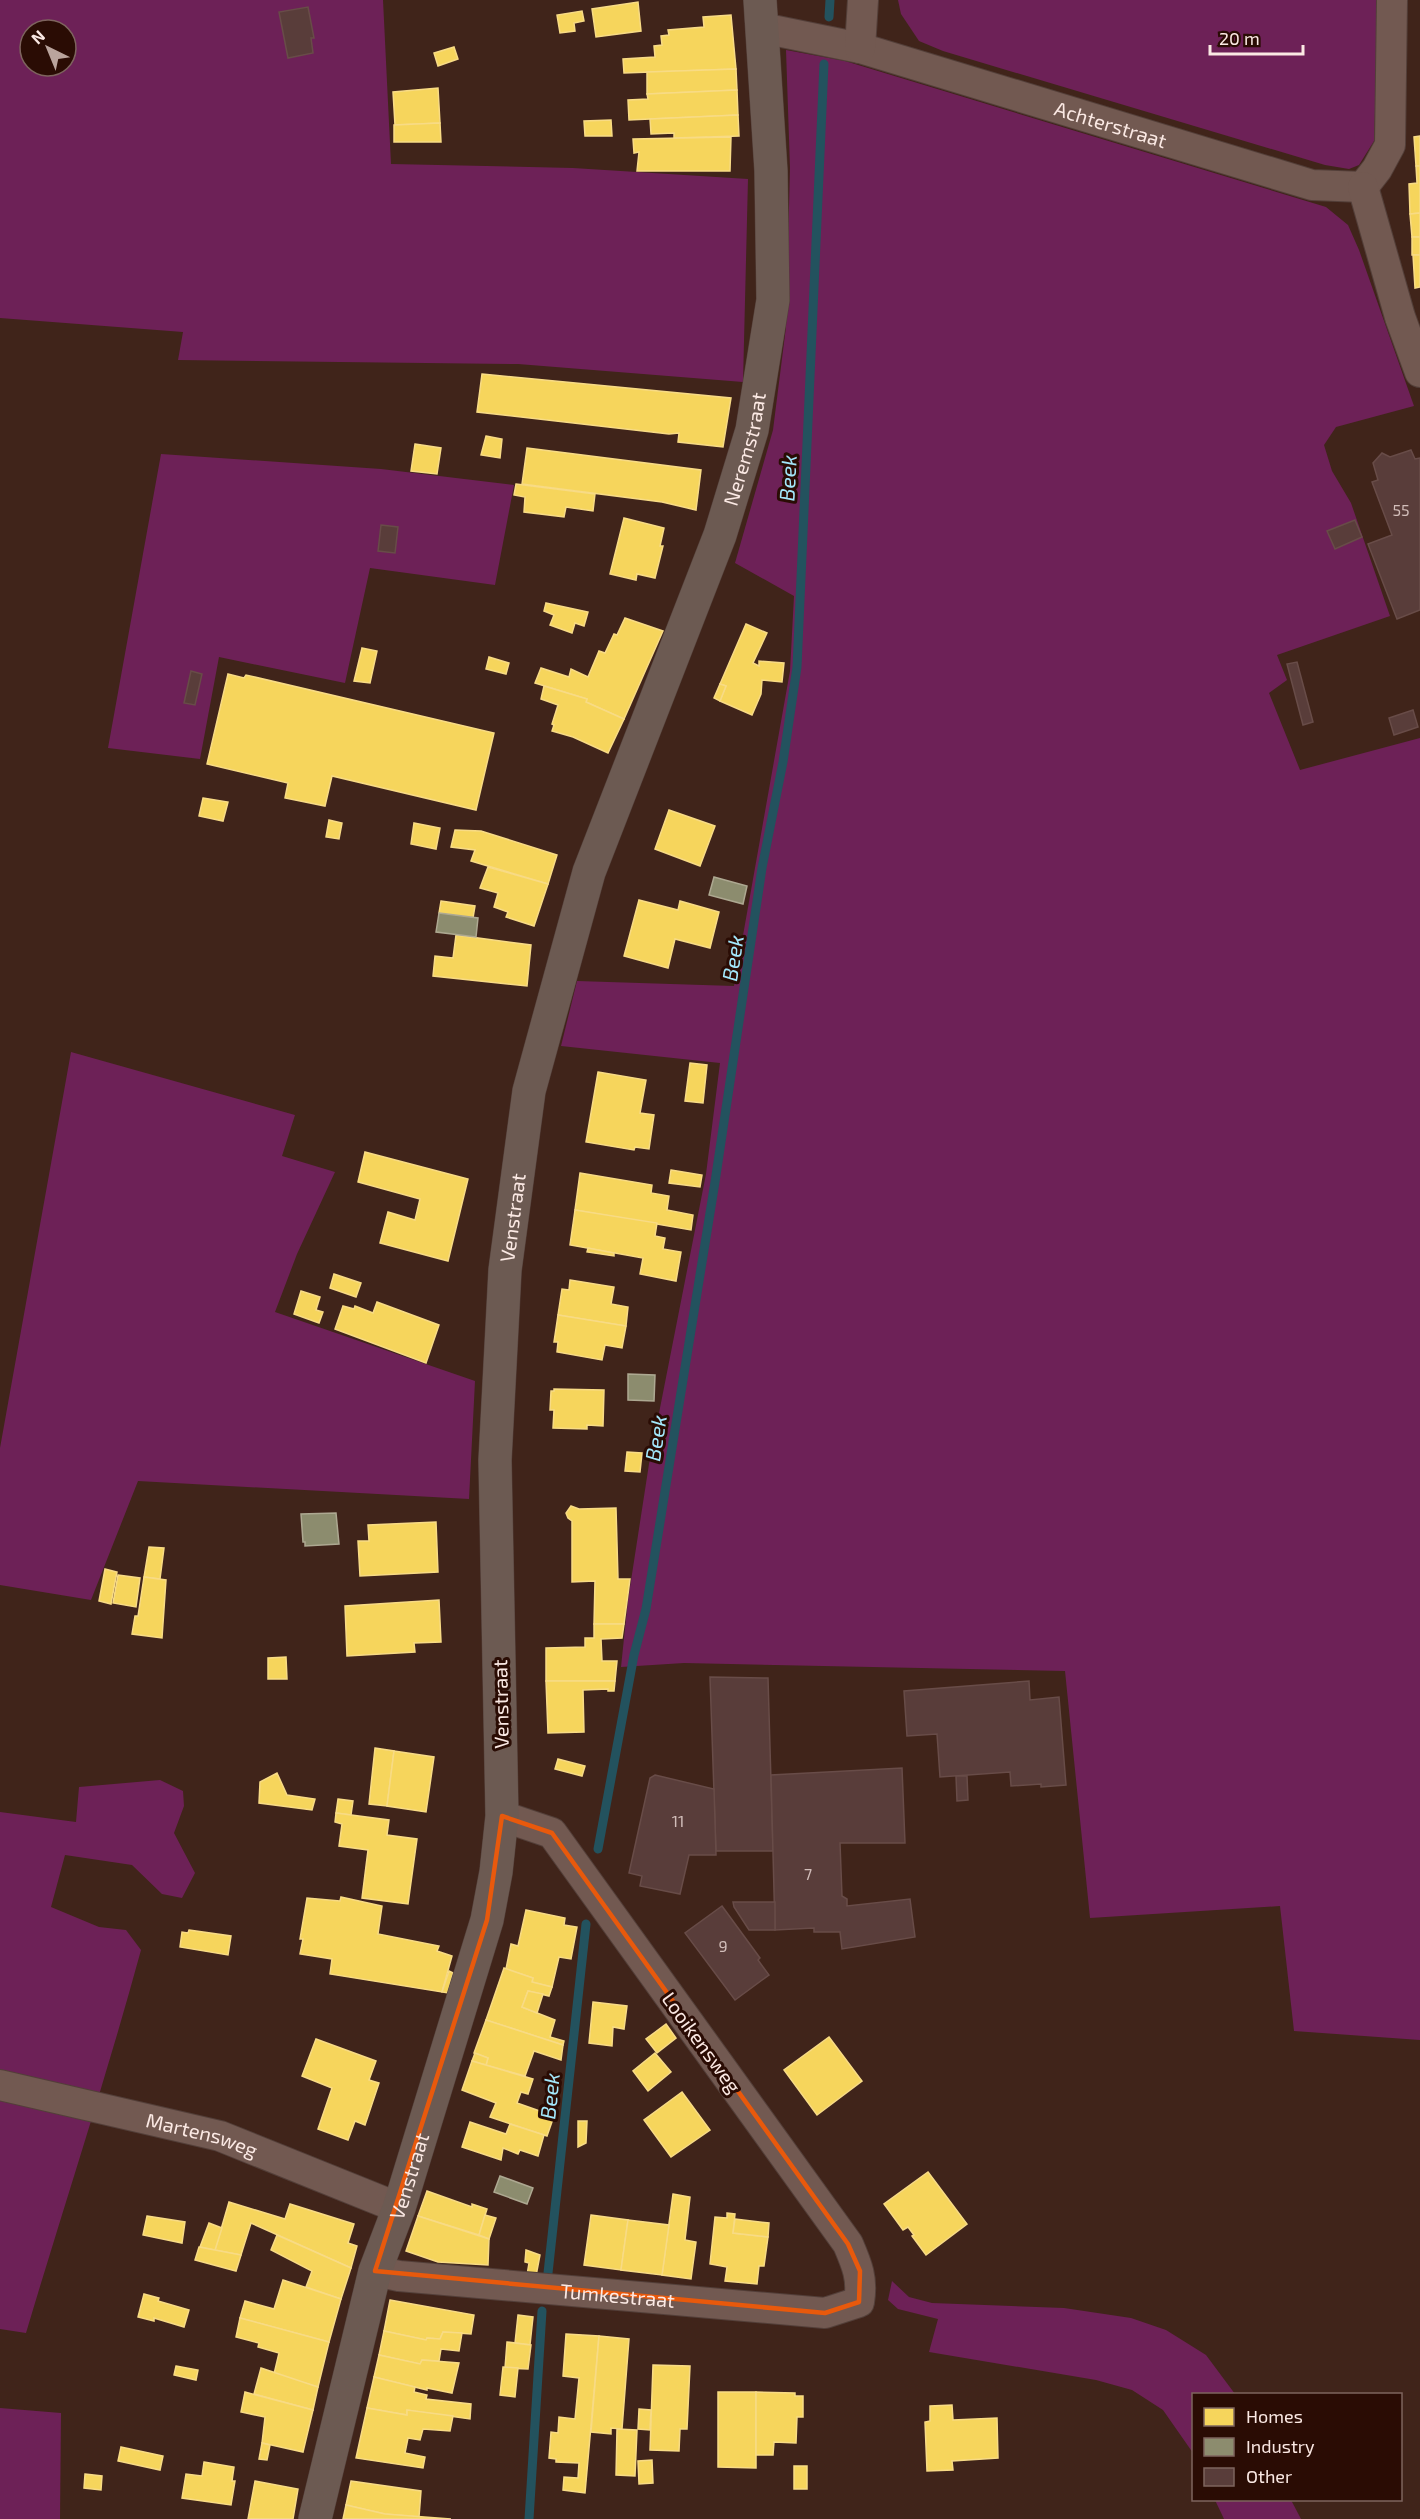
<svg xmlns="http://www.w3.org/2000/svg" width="1420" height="2519" font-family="'Exo 2',sans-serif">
<rect width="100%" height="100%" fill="#40241a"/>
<g fill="#6d2157" fill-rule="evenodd">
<path d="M0,0H383L391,164L573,168L748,179L743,382L518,364L178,360L183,332L0,318ZM30,30H66V66H30Z"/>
<polygon points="898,0 1379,0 1374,141 1359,165 1349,169 1325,165 943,51 919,41 901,14"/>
<polygon points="786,50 845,61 1326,207 1348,225 1359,250 1414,406 1336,427 1324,445 1332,471 1351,503 1390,616 1277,655 1287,680 1269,693 1300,770 1420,738 1420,2040 1294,2031 1280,1906 1090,1918 1065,1671 684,1663 621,1667 628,1600 649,1464 706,1174 720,1063 561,1046 577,981 734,986 790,671 794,596 735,563 773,430 786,327 790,168"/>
<polygon points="161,454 381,469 514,485 495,585 370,568 345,683 219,657 200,759 108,748"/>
<polygon points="71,1052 295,1115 282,1156 335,1172 297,1254 275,1312 475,1381 469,1499 138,1481 91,1600 0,1585 0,1448"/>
<path d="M160,1780L183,1791L184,1806L174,1833L195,1873L182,1898L162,1894L132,1865L65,1855L51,1907L99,1927L126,1930L141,1950C106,2079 64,2205 26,2333L0,2329V1812L76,1822L79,1787Z"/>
<polygon points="892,2281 909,2297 932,2303 1064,2308 1131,2318 1166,2330 1206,2355 1235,2394 1194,2394 1193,2453 1163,2410 1132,2390 1096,2380 929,2352 938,2319 898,2309 888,2300"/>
<polygon points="0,2408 61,2413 60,2519 0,2519"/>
<polygon points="1215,2500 1291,2500 1301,2519 1224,2519"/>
</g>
<g fill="#f6d55c" stroke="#f8db85" stroke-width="1.5">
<polygon points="638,2 641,31 596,37 592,9"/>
<polygon points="582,11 584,21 574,23 575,31 560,33 557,15"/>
<polygon points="731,15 736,69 624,73 623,59 655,57 654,46 662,45 661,36 669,35 668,30 704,27 703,17"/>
<polygon points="454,47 458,59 438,66 434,53"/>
<polygon points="736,69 737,90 647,94 647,72"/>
<polygon points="438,88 440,123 395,125 393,92"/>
<polygon points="737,90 738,115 629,120 628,100 648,99 647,94"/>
<polygon points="738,115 739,136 674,138 674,133 651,134 650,119"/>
<polygon points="611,120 612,136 585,136 584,121"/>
<polygon points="440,123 441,142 394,142 394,125"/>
<polygon points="1420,136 1420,166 1416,166 1414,137"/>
<polygon points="731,137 730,171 637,171 639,152 634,153 633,139"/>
<polygon points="1416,166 1420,166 1420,213 1410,214 1409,184 1417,183"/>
<polygon points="1420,213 1420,237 1412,237 1410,214"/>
<rect x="1412" y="237" width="8" height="18"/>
<polygon points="1413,255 1420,255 1420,287 1415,288"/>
<polygon points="482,374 731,398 723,447 678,442 679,433 669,434 477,412"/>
<polygon points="486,436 502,439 500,458 481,455"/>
<polygon points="415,444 441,448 437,474 411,471"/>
<polygon points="527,448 701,470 696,510 662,502 522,484"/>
<polygon points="516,484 595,494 593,511 566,507 564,517 524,512 525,497 514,495"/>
<polygon points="624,518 664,528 660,546 663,546 655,578 637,574 636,580 610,574"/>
<polygon points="546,603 588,612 584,626 575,623 572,633 550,625 554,615 544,611"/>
<polygon points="625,618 663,631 624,719 586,702 587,699 535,683 541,668 569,677 571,669 588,677 599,651 605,653 614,634 617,635"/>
<polygon points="746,624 767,633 753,663 759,666 759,661 784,663 782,682 762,680 761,694 752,715 720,701 726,686 720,684"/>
<polygon points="362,648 377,651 370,683 354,681"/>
<polygon points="489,657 509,663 506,674 486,669"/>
<polygon points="228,674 244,678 246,675 494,733 476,810 332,776 325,806 285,798 288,783 207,764"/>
<polygon points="720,684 726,686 720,701 714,698"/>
<polygon points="544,686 587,699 586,702 624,719 608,753 573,737 552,731 554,725 552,724 558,705 541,699"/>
<polygon points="203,798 228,802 223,821 199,816"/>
<polygon points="669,810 715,826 700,866 655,849"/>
<polygon points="329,820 342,823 339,839 326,837"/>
<polygon points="414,823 440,828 436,849 411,844"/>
<polygon points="455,830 481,831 557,855 548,884 471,861 475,850 451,847"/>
<polygon points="488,867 548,884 534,926 506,917 508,912 494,907 498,893 480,888"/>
<polygon points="639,900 678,910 680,901 719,912 710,948 675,939 668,968 624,956"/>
<polygon points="441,901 475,906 473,918 439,913"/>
<polygon points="456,935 531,945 527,986 433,976 435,956 453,958"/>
<polygon points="690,1063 707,1065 703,1103 685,1101"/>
<polygon points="598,1072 646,1080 640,1113 654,1115 649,1149 635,1147 634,1150 586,1142"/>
<polygon points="365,1152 468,1179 448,1261 380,1243 388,1212 415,1220 420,1199 358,1182"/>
<polygon points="671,1170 702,1175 700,1187 669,1183"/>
<polygon points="580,1173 652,1185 651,1193 669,1196 667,1210 693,1215 691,1230 575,1210"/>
<polygon points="575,1210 657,1223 655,1236 665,1238 663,1249 681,1252 676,1281 640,1274 643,1258 570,1245"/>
<polygon points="588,1248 614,1253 614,1256 587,1252"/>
<polygon points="334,1274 361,1283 356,1297 330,1288"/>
<polygon points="570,1280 614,1287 611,1304 628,1307 626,1326 558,1315 562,1289 569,1290"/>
<polygon points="301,1291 320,1297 316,1310 323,1312 319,1323 294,1314"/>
<polygon points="377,1302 439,1325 426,1363 335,1329 343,1306 354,1309 355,1306 373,1313"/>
<polygon points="558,1315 626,1326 622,1348 605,1345 602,1360 557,1352 558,1342 554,1342"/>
<polygon points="554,1389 604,1390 603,1426 587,1425 587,1429 553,1428 554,1410 550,1410 551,1391 554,1391"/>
<polygon points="627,1452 642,1453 640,1472 625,1471"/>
<polygon points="571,1506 579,1509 616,1508 618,1579 630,1579 624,1624 594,1624 595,1581 572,1582 572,1521 568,1518 566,1513"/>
<polygon points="436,1522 438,1572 360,1576 358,1541 369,1541 368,1525"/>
<polygon points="149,1547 164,1548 160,1579 144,1577"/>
<polygon points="105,1569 117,1572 111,1604 99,1601"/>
<polygon points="118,1575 140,1578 136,1607 113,1603"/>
<polygon points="144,1577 166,1580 162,1638 132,1634 135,1616 138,1616"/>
<polygon points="439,1600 441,1642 414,1643 415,1652 347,1656 345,1606"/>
<polygon points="594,1624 624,1624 622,1638 601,1639 602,1661 617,1661 615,1681 546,1681 546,1648 585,1647 585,1638 594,1638"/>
<polygon points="286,1657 287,1679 268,1679 268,1658"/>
<polygon points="546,1681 615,1681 614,1691 608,1691 608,1689 583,1690 584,1732 548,1733"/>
<polygon points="375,1748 394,1751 387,1806 369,1804"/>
<polygon points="394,1751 434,1757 426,1812 387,1806"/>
<polygon points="558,1759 585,1766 582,1776 555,1769"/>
<polygon points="277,1773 287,1795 315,1799 312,1810 259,1803 260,1782"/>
<polygon points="338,1799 353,1801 351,1815 336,1813"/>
<polygon points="336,1813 389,1820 387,1835 417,1839 408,1904 362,1898 368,1850 339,1846 342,1824 335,1822"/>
<polygon points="341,1897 382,1906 378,1934 439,1946 437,1951 452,1956 442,1992 330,1974 332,1959 300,1954 303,1939 300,1939 307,1898 340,1901"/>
<polygon points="526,1910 565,1918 564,1925 577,1927 571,1959 559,1957 552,1987 532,1982 533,1978 506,1969 511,1944 518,1946"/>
<polygon points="189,1930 231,1936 228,1955 180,1947 182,1932 188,1933"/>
<polygon points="504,1968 533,1978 532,1982 552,1987 549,1996 528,1991 522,2007 555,2020 550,2037 564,2041 563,2045 486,2020"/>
<polygon points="449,1971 453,1973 448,1993 442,1992"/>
<polygon points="528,1991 543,1994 537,2013 522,2007"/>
<polygon points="593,2002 627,2006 624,2029 613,2027 612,2046 589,2043"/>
<polygon points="486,2020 563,2045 561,2060 534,2051 525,2076 486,2065 488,2058 474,2053"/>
<polygon points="666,2024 676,2038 657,2053 646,2039"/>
<polygon points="829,2037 862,2081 817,2115 784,2070"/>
<polygon points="316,2039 376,2061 369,2080 379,2083 365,2125 355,2121 348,2140 318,2129 332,2088 302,2076"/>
<polygon points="475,2053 488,2058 486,2065 472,2061"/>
<polygon points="655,2053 671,2072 648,2091 633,2071"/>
<polygon points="472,2061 533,2079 528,2094 521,2092 517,2103 554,2116 547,2136 490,2117 496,2103 462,2090"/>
<polygon points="682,2092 710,2130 671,2157 644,2120"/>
<polygon points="578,2121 587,2121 586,2143 578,2147"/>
<polygon points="470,2122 506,2134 510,2124 544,2135 538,2156 520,2150 518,2154 503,2148 501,2160 462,2147"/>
<polygon points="928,2172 967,2224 926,2255 912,2236 914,2235 908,2227 903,2230 884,2204"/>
<polygon points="427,2191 472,2207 472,2204 487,2209 479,2235 418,2216"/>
<polygon points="673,2194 690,2197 685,2240 696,2242 691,2279 662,2275"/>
<polygon points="229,2202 285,2219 290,2204 354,2224 348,2243 357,2246 351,2268 251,2223 241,2255 215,2250"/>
<polygon points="727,2213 735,2214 733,2233 768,2237 764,2266 759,2266 757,2284 725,2281 727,2267 710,2264 715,2217 727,2218"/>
<polygon points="485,2215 496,2218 489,2239 479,2235"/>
<polygon points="591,2215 628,2220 621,2270 584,2265"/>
<polygon points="147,2216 185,2222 182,2243 143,2235"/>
<polygon points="418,2216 489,2239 488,2265 438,2262 406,2251"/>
<polygon points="735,2219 769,2223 768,2237 733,2233"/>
<polygon points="628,2220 669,2225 662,2275 621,2270"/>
<polygon points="209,2223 222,2228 215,2250 200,2247"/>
<polygon points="277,2235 351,2268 341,2299 306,2287 312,2271 271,2250"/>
<polygon points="199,2247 241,2255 236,2271 195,2260"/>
<polygon points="526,2250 540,2255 536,2276 527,2275 529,2263 525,2262"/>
<polygon points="283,2280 341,2299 329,2342 240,2318 245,2301 274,2309"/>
<polygon points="144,2294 159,2298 158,2301 189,2310 184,2327 154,2318 154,2321 138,2317"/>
<polygon points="390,2300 474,2315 471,2334 443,2332 440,2339 427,2338 426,2340 384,2331"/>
<polygon points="518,2315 533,2317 530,2345 515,2343"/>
<polygon points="240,2318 329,2342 318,2387 274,2374 279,2353 258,2347 259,2343 236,2337"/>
<polygon points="384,2331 426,2340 427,2338 440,2339 443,2332 462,2333 459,2351 441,2349 439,2361 422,2360 420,2364 379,2355"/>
<polygon points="566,2334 599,2336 585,2493 563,2490 564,2477 578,2478 579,2463 556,2462 556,2459 549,2458 551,2432 558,2433 559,2417 575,2419 579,2378 563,2376"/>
<polygon points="599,2336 629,2339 622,2429 611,2428 611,2434 591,2432"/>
<polygon points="507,2342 531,2345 528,2369 505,2368"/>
<polygon points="379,2355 420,2364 422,2360 459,2363 452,2393 427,2388 427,2390 374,2377"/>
<polygon points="653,2365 690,2366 687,2429 680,2429 679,2451 650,2450"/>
<polygon points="176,2366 198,2370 196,2380 174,2375"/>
<polygon points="503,2367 518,2368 515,2397 500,2395"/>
<polygon points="261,2368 318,2387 313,2410 254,2394"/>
<polygon points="374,2377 415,2387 414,2392 427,2395 426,2399 471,2404 470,2419 407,2410 407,2415 367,2408"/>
<polygon points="245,2392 313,2410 303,2452 262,2443 265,2417 241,2412"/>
<polygon points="718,2392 756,2392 756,2468 718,2467"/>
<polygon points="756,2392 795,2393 795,2396 803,2396 803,2417 797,2417 796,2443 774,2442 773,2455 756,2455"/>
<polygon points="952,2405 953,2420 997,2418 998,2458 952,2461 953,2470 927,2471 925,2422 930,2421 930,2406"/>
<polygon points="367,2408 407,2415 407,2410 453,2416 450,2431 423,2429 420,2440 408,2438 405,2453 425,2457 423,2468 356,2458"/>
<polygon points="639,2409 651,2410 650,2430 638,2429"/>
<polygon points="617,2429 637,2430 635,2476 616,2475"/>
<polygon points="262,2443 270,2445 267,2460 259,2459"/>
<polygon points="121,2447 163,2456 160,2470 118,2461"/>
<polygon points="652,2460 653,2483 639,2484 638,2461"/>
<polygon points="204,2462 234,2467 232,2481 235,2481 231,2505 182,2498 186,2474 202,2476"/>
<rect x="794" y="2466" width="13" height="23"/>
<polygon points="85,2474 102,2476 101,2490 84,2488"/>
<polygon points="255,2481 298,2489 293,2519 248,2519"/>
<polygon points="351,2481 421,2491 419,2517 385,2514 346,2505"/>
<polygon points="346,2505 385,2514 451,2519 343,2519"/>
</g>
<g fill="#8c8c6e" stroke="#ada891" stroke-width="1.5">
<polygon points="714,877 747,886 743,904 709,895"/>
<polygon points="439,913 478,918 476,937 436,932"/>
<polygon points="628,1374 655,1375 654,1401 628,1400"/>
<polygon points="336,1513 339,1544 305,1546 305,1542 303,1542 301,1514"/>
<polygon points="500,2176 533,2188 527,2204 494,2192"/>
</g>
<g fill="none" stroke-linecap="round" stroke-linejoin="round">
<g stroke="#23525e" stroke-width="9">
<polyline points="829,17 830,0"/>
<polyline points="598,1849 634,1655 646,1609 715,1182 762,868 783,762 797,667 824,64"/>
<polyline points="548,2273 586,1924"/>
<polyline points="529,2519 542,2311"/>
</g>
</g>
<g fill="#593d3a" stroke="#684c48" stroke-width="1.5">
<polygon points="308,7 314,38 311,38 313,53 288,58 279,12"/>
<polygon points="1411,450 1415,459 1420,458 1420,610 1397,619 1368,544 1392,535 1372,482 1378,480 1373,463 1382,453 1390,457"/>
<polygon points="1355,520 1362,537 1335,549 1327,531"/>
<polygon points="381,525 398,527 395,553 378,551"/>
<polygon points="1297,662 1313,722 1303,725 1287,664"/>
<polygon points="191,671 202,674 195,705 184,703"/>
<polygon points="1413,710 1418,727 1394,735 1389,718"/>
<polygon points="710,1677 768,1678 773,1851 716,1851"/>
<polygon points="1029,1681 1030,1700 1059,1697 1066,1785 1041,1787 1041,1784 1011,1786 1010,1772 940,1777 937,1734 907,1736 904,1691"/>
<polygon points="902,1768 905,1843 840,1843 842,1896 847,1899 847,1906 910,1899 915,1937 842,1949 840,1932 814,1932 814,1928 775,1930 771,1775"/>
<polygon points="655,1775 714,1789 716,1855 689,1855 680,1894 640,1886 642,1876 629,1873 650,1778"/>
<polygon points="956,1776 967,1776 968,1800 957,1801"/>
<polygon points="733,1902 775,1902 775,1930 749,1930 734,1907"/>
<polygon points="722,1906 760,1958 758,1960 769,1975 735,2000 685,1933"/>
</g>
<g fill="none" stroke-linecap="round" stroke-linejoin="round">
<defs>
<g id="street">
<path id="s1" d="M762,28L860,48L1312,185L1363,187"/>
<polyline points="860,48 863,0"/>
<polyline points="1363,187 1377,169 1390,145 1392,0"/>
<polyline points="1363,187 1400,317 1420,372"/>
<path id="s2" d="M0,2085L220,2136L399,2208"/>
<path id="s3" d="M375,2271L399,2276L825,2313L859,2302C863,2279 857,2265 848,2244L552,1833L502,1816"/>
</g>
<g id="secondary">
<path id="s4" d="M315,2519L375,2271L399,2208L487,1920L496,1872L502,1816L495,1460L505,1270L529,1091L589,872L720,535L752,430L773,300L771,171L760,0"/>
</g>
</defs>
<use href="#street" stroke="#533f39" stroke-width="32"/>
<use href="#secondary" stroke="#533f39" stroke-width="34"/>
<use href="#street" stroke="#725951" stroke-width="30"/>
<use href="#secondary" stroke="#6c5a52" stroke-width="33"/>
</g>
<path fill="none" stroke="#e8590c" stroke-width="4.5" stroke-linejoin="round" d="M502,1816L552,1833L848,2244L860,2271L859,2302L825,2313L375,2271L487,1920Z"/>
<g text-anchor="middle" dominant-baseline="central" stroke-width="6" stroke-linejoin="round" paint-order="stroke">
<g font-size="16" fill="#d2beba">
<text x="1401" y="509">55</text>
<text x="678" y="1820">11</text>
<text x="808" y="1873">7</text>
<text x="723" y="1945">9</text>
</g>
<g font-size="20" fill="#fbe9e4" stroke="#2a0c04">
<text stroke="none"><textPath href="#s1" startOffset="362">Achterstraat</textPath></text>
<text stroke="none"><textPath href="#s4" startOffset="2134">Neremstraat</textPath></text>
<text stroke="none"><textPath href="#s4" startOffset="1328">Venstraat</textPath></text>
<text transform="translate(500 1704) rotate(-91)">Venstraat</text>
<text transform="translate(702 2042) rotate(54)">Looikensweg</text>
<text stroke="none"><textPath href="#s2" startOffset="208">Martensweg</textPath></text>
<text stroke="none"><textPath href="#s4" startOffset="356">Venstraat</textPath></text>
<text stroke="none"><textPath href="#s3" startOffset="244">Tumkestraat</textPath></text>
</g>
<g font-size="21" font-style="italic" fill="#a3e7fb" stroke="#2a0c04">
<text transform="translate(787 478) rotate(-87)">Beek</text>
<text transform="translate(732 958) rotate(-81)">Beek</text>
<text transform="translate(655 1438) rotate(-81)">Beek</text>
<text transform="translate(549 2096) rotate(-84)">Beek</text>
</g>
</g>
<rect x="1192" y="2393" width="210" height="108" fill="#2a0c04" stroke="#7e645e" stroke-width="1.5"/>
<rect x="1204" y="2408" width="30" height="18" fill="#f6d55c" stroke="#7e645e" stroke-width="1.5"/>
<text x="1246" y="2423" font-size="18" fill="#fbe9e4">Homes</text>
<rect x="1204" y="2438" width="30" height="18" fill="#8c8c6e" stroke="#7e645e" stroke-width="1.5"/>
<text x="1246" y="2453" font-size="18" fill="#fbe9e4">Industry</text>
<rect x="1204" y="2468" width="30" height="18" fill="#593d3a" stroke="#7e645e" stroke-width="1.5"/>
<text x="1246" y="2483" font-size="18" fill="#fbe9e4">Other</text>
<g transform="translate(48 48) rotate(317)"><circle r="28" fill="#2a0c04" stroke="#7e645e" stroke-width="1.5"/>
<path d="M0-4.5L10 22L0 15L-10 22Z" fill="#baa49d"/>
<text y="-9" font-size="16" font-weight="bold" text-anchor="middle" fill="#fbe9e4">N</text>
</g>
<path d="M1210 45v9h93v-9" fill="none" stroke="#fbe9e4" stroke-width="3"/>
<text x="1219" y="45" font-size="18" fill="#fbe9e4" stroke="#2a0c04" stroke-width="4.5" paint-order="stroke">20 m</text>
</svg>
